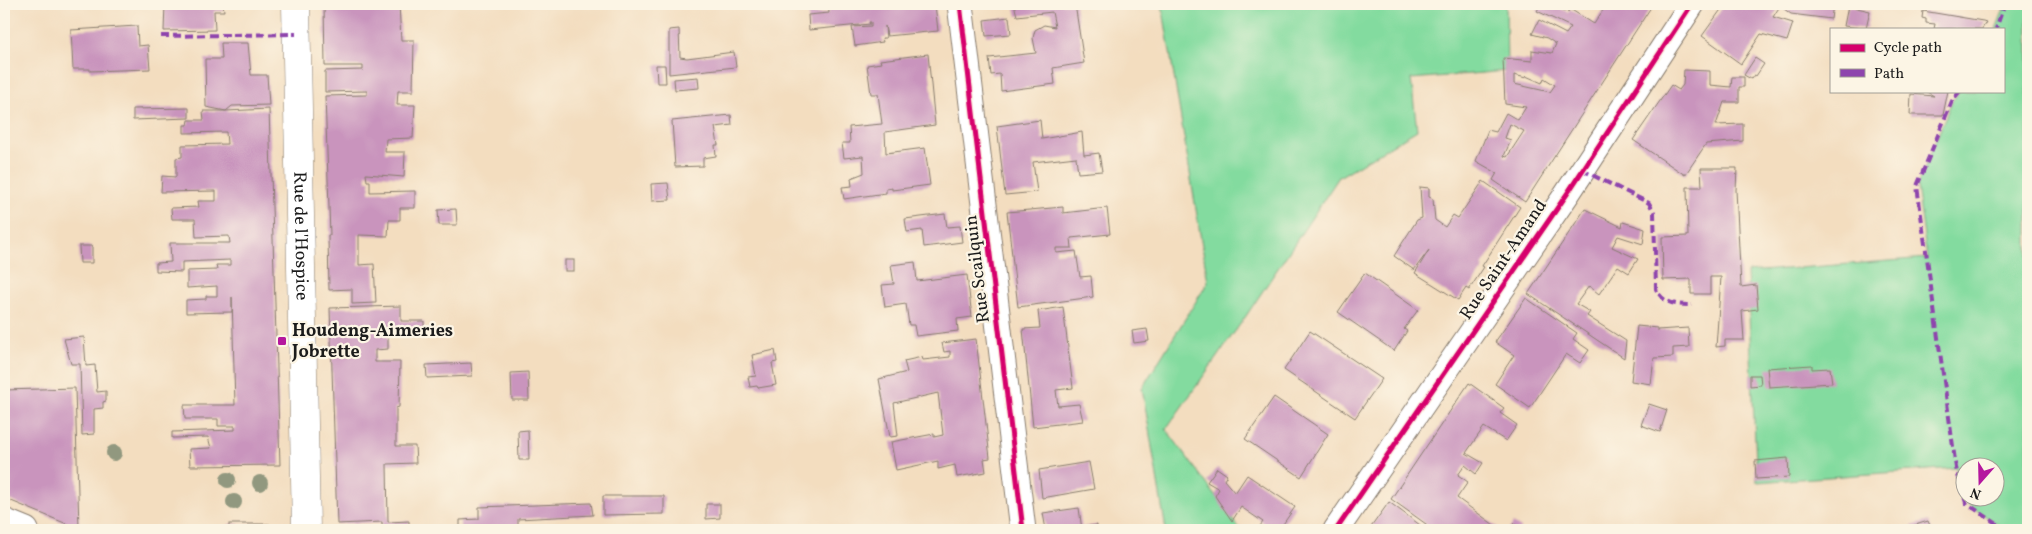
<svg xmlns="http://www.w3.org/2000/svg" width="2032" height="534" font-family="Vollkorn,serif">
<rect width="100%" height="100%" fill="#fcf5e5"/>
<filter id="ink" filterUnits="userSpaceOnUse"><feTurbulence type="fractalNoise" baseFrequency=".02" numOctaves="2"/><feDisplacementMap in="SourceGraphic" scale="10" xChannelSelector="R" yChannelSelector="G"/><feConvolveMatrix kernelMatrix="1 2 1 2 8 2 1 2 1" color-interpolation-filters="sRGB"/></filter>
<filter id="wash" filterUnits="userSpaceOnUse"><feTurbulence type="fractalNoise" baseFrequency=".0096" numOctaves="4" result="noise"/><feDisplacementMap in="SourceGraphic" scale="20" xChannelSelector="R" yChannelSelector="G"/><feGaussianBlur stdDeviation="1.12" result="paint"/><feColorMatrix in="noise" values="0 0 0 0 0 0 0 0 0 0 0 0 0 0 0 0 0 1.4 0 .05"/><feComposite in="paint" operator="in"/></filter>
<g filter="url(#wash)">
<rect width="100%" height="100%" fill="#f3ddbf"/>
<g fill="#83db9f" stroke="#507c5e" fill-rule="evenodd">
<polygon points="1162,4 1506,4 1507,71 1411,79 1417,130 1339,177 1246,316 1166,429 1241,530 1166,530 1142,388 1208,282"/>
<path d="M2006,4H2028V530H2006L1966,503L1956,468L1757,482L1747,272L1927,258L1917,186L1952,101L1960,91H2003V29H1996ZM1964,466H1994V496H1964Z"/>
</g>
<g id="blocks">
<g fill="#c994bd" fill-rule="evenodd">
<polygon points="165,4 223,4 224,11 214,11 215,30 164,31"/>
<polygon points="324,4 399,4 401,40 414,40 413,91 398,91 397,105 415,105 413,138 386,139 385,152 405,152 404,177 366,174 367,181 370,181 370,192 415,191 415,208 400,208 400,220 389,220 388,236 359,235 359,265 374,264 376,303 352,304 352,289 329,290 328,235 330,235 325,96 367,95 367,91 325,92 325,71 363,70 363,66 325,66"/>
<polygon points="828,4 935,4 938,31 887,36 885,26 886,38 882,38 883,42 855,46 852,27 871,26 871,22 869,22 870,24 809,30 808,15 829,13"/>
<polygon points="1014,4 1075,4 1084,63 1053,68 1055,84 1001,91 1000,74 991,75 989,58 1036,53 1033,38 1035,30 1044,25 1055,27 1052,12 1017,16"/>
<path d="M1541,4L1546,5L1550,4L1568,12L1570,9L1594,24L1607,4H1653L1525,202L1493,180L1497,173L1476,161L1488,130L1496,132L1506,113L1518,120L1526,107L1505,104L1503,58L1532,61V50L1552,53L1556,44L1547,38L1532,34L1539,20L1566,34L1571,27L1537,11ZM1514,75L1526,78V76L1542,83L1544,78L1555,85L1550,92L1514,84ZM1510,124L1524,131L1507,157L1504,156L1511,140L1505,138Z"/>
<polygon points="1725,4 1833,4 1831,19 1791,14 1780,6 1773,17 1793,23 1787,41 1761,34 1741,64 1702,36"/>
<polygon points="1848,6 1870,11 1866,29 1844,26"/>
<polygon points="1923,11 1983,21 1986,22 1982,29 1934,29 1935,24 1926,23 1926,19 1922,18"/>
<polygon points="1009,17 1011,34 986,36 984,20"/>
<polygon points="137,26 138,46 148,45 150,69 90,71 90,69 73,69 71,30"/>
<polygon points="679,29 680,57 687,58 734,52 736,67 669,74 669,30"/>
<polygon points="221,43 248,43 251,75 267,75 269,105 232,106 226,111 269,109 280,465 190,466 189,449 211,448 208,437 172,438 172,432 235,430 235,426 218,426 218,419 185,419 184,405 235,405 232,297 232,312 186,313 186,300 206,299 206,296 217,296 217,286 187,288 187,271 217,270 216,265 230,265 230,260 182,262 182,272 156,271 156,263 171,262 170,243 230,243 229,236 196,237 195,219 172,219 171,208 199,207 198,201 216,201 216,191 161,192 162,176 176,177 176,158 182,157 182,145 227,144 226,132 184,133 184,125 188,125 189,120 204,120 203,111 226,111 206,107 205,59 222,59"/>
<polygon points="928,54 935,125 885,132 886,153 925,148 930,185 892,190 892,188 886,189 886,193 844,199 842,187 852,186 851,178 864,173 863,156 844,158 842,143 850,143 849,127 882,124 878,94 871,94 867,65 881,63 880,60"/>
<polygon points="1755,58 1764,64 1756,76 1754,75 1751,79 1744,75"/>
<polygon points="656,65 665,65 666,83 657,83"/>
<polygon points="1684,70 1710,71 1710,85 1731,87 1732,77 1744,77 1744,87 1739,87 1739,102 1724,102 1716,125 1743,124 1743,141 1706,144 1685,175 1633,140 1671,85 1679,90 1683,85"/>
<polygon points="698,77 699,88 675,90 674,79"/>
<polygon points="1925,91 1948,91 1943,115 1910,115 1911,94 1934,96"/>
<polygon points="189,108 189,118 133,120 133,109"/>
<polygon points="731,115 732,125 715,127 718,145 715,145 716,156 703,158 703,166 675,167 672,121"/>
<polygon points="1040,120 1042,139 1082,132 1084,155 1099,153 1102,171 1078,173 1076,157 1033,162 1037,192 1005,195 997,126"/>
<polygon points="1701,168 1737,168 1736,190 1741,287 1756,285 1758,309 1742,311 1744,340 1725,340 1725,346 1716,347 1721,277 1710,277 1710,294 1691,294 1691,279 1663,280 1662,237 1688,236 1687,187 1702,187"/>
<polygon points="1483,181 1520,207 1482,266 1484,267 1469,290 1466,288 1458,300 1415,273 1429,250 1414,270 1394,256 1417,220 1422,218 1420,187 1429,188 1429,197 1433,199 1435,220 1445,227 1453,215 1458,218"/>
<polygon points="668,183 670,200 652,201 651,184"/>
<polygon points="1063,207 1063,213 1107,208 1110,234 1071,238 1072,248 1056,248 1056,253 1076,251 1080,277 1091,276 1093,297 1018,307 1007,212"/>
<polygon points="456,209 457,225 439,225 438,210"/>
<polygon points="1585,209 1622,227 1623,222 1645,229 1643,244 1618,236 1612,247 1638,259 1629,273 1618,266 1599,294 1589,286 1576,304 1590,312 1587,316 1626,341 1624,358 1528,294"/>
<polygon points="945,214 947,227 960,226 962,242 924,247 922,230 907,232 905,219"/>
<polygon points="79,246 92,246 92,263 80,263"/>
<rect x="565" y="260" width="9" height="11"/>
<polygon points="915,262 917,281 967,275 972,317 957,319 958,331 916,336 914,325 909,325 906,304 885,307 882,285 894,284 891,265"/>
<polygon points="1365,273 1418,310 1404,329 1407,331 1394,351 1338,312"/>
<polygon points="1526,298 1577,333 1573,339 1589,350 1580,363 1566,354 1530,408 1495,384 1514,355 1495,342"/>
<polygon points="401,306 401,321 424,321 424,332 388,333 388,349 375,350 375,362 400,362 399,407 396,408 396,446 415,446 416,463 387,464 388,522 409,521 409,530 382,530 382,522 337,524 330,308"/>
<polygon points="1063,307 1073,388 1056,390 1058,406 1079,404 1083,421 1033,427 1023,329 1040,328 1038,311"/>
<polygon points="1637,326 1657,328 1657,330 1688,328 1689,347 1673,348 1673,357 1654,358 1651,384 1631,381"/>
<polygon points="1147,329 1149,341 1134,343 1132,331"/>
<polygon points="1310,331 1382,379 1355,418 1284,370"/>
<polygon points="84,337 86,366 95,365 97,392 106,391 106,401 103,402 103,408 94,409 94,434 82,435 80,364 71,364 64,339"/>
<polygon points="976,339 990,458 984,459 986,472 957,477 955,465 938,469 938,461 896,470 891,442 934,434 934,437 943,435 938,393 894,403 898,436 890,437 879,379 907,372 904,361 922,357 923,360 950,357 950,351 944,352 942,343"/>
<polygon points="775,350 777,362 772,363 776,385 758,388 757,386 750,387 748,377 756,376 752,355"/>
<polygon points="471,363 472,376 427,378 426,365"/>
<polygon points="1812,365 1812,369 1830,368 1832,383 1769,387 1767,368"/>
<polygon points="528,372 529,400 512,400 511,373"/>
<polygon points="1750,375 1760,375 1761,385 1750,386"/>
<polygon points="1469,383 1504,408 1500,413 1517,425 1506,441 1484,427 1466,453 1483,463 1476,474 1465,465 1458,475 1468,482 1457,498 1501,530 1369,530 1389,502 1424,528 1426,524 1391,499"/>
<polygon points="75,388 79,529 4,498 4,390"/>
<polygon points="1274,397 1328,434 1301,477 1245,439"/>
<polygon points="1649,404 1667,410 1660,432 1641,425"/>
<polygon points="528,430 529,460 519,460 518,431"/>
<polygon points="1788,458 1789,477 1756,479 1755,461"/>
<polygon points="1089,462 1094,489 1042,498 1039,470"/>
<polygon points="1217,468 1227,475 1224,480 1235,493 1247,475 1295,507 1279,530 1257,530 1263,522 1241,507 1232,521 1215,496 1219,489 1207,482"/>
<polygon points="603,496 664,496 664,514 603,515"/>
<polygon points="591,503 593,515 518,519 518,530 460,530 460,520 479,519 479,507"/>
<polygon points="706,504 720,504 720,518 706,519"/>
<polygon points="1079,508 1082,530 1046,530 1043,513"/>
<polygon points="1928,521 1932,530 1914,530 1912,526"/>
<polygon points="1513,523 1521,528 1521,530 1509,530"/>
<rect x="229" y="524" width="40" height="6"/>
<polygon points="1097,525 1097,530 1084,530 1083,527"/>
</g>
</g>
</g>
<g filter="url(#ink)">
<use href="#blocks" fill-opacity="0" stroke="#887c6e" stroke-width="1"/>
<g fill="none" stroke-linecap="round" stroke-linejoin="round">
<defs>
<g id="street">
<polyline points="960,4 1023,530"/>
<polyline points="4,521 26,530"/>
<polyline points="1336,530 1567,194 1692,4"/>
</g>
<g id="primary">
<path id="s1" d="M296,4L306,530"/>
</g>
</defs>
<use href="#street" stroke="#887c6e" stroke-width="27"/>
<use href="#primary" stroke="#887c6e" stroke-width="29"/>
<use href="#street" stroke="#fff" stroke-width="25"/>
<use href="#primary" stroke="#fff" stroke-width="28"/>
<g stroke="#8e44ad" stroke-width="4" stroke-dasharray="8 4" stroke-linecap="butt">
<polyline points="1974,4 2003,8 1996,29"/>
<polyline points="161,36 296,34"/>
<polyline points="1960,91 1952,101 1917,186 1956,468 1966,503 2006,530"/>
<path d="M1582,170L1649,203L1654,212L1656,289C1663,304 1676,305 1692,305"/>
</g>
<defs>
<g id="cycleway">
<polyline points="960,4 1023,530"/>
<polyline points="1336,530 1567,194 1692,4"/>
</g>
</defs>
<use href="#cycleway" stroke="#fcf5e5" stroke-width="8"/>
<use href="#cycleway" stroke="#d6006c" stroke-width="5"/>
</g>
<g fill="#91987f">
<circle cx="114" cy="453" r="8"/>
<circle cx="228" cy="480" r="8"/>
<circle cx="260" cy="483" r="8"/>
<circle cx="234" cy="502" r="8"/>
</g>
</g>
<rect fill="#b5179e" stroke="#fcf5e5" stroke-width="2" x="277" y="336" width="10" height="10" rx="2.5"/>
<g text-anchor="middle" dominant-baseline="central" stroke-width="4.5" stroke-linejoin="round" paint-order="stroke">
<g font-size="18" fill="#1c1c1c" stroke="#fcf5e5">
<text stroke="none"><textPath href="#s1" startOffset="232">Rue de l'Hospice</textPath></text>
<text transform="translate(1504 260) rotate(-56)">Rue Saint-Amand</text>
<text transform="translate(978 269) rotate(-97)">Rue Scailquin</text>
</g>
<g font-size="18" font-weight="bold" fill="#1c1c1c" stroke="#fcf5e5" text-anchor="start">
<text x="292" y="331">Houdeng-Aimeries<tspan x="292" dy="21">Jobrette</tspan></text>
</g>
</g>
<rect width="2032" height="534" fill="none" stroke="#fcf5e5" stroke-width="20"/>
<rect x="1830" y="28" width="175" height="65" fill="#fcf5e5" stroke="#a29e95"/>
<rect x="1840" y="44" width="25" height="8" fill="#d6006c" stroke="#a29e95"/>
<text x="1874" y="52" font-size="15" fill="#1c1c1c">Cycle path</text>
<rect x="1840" y="69" width="25" height="8" fill="#8e44ad" stroke="#a29e95"/>
<text x="1874" y="78" font-size="15" fill="#1c1c1c">Path</text>
<g transform="translate(1980 482) rotate(200)"><circle r="24" fill="#fcf5e5" stroke="#a29e95"/>
<path d="M0-4L9 19L0 12L-9 19Z" fill="#b5179e"/>
<text y="-8" font-size="14" font-weight="bold" text-anchor="middle" fill="#1c1c1c">N</text>
</g>
</svg>
